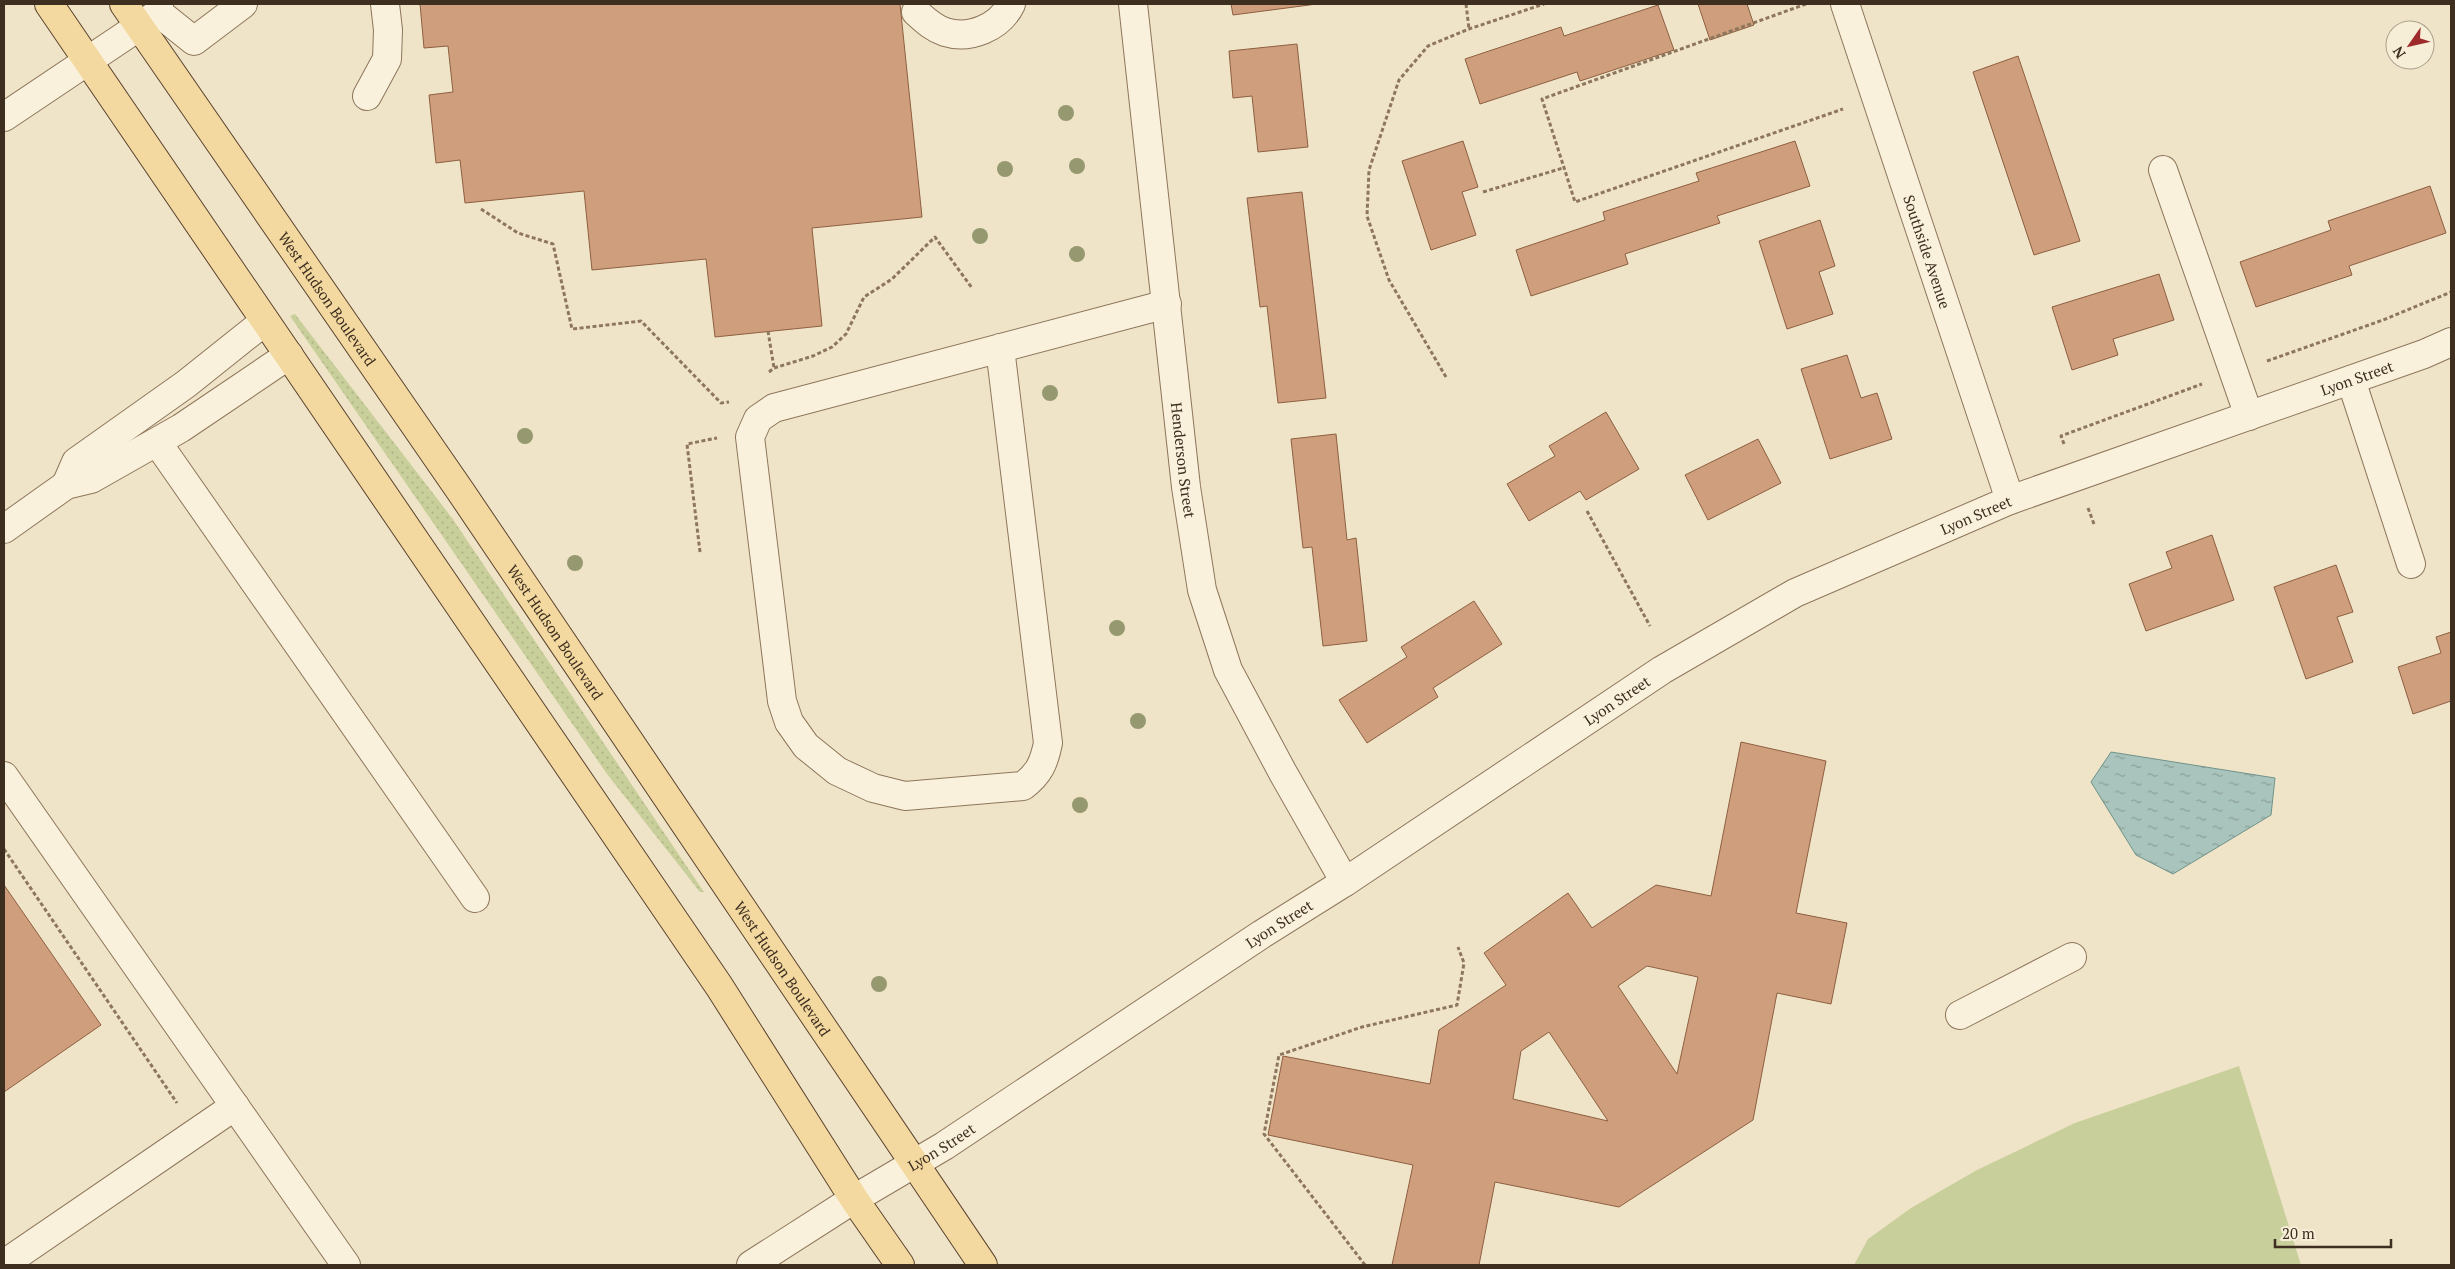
<svg xmlns="http://www.w3.org/2000/svg" width="2455" height="1269" font-family="'PT Serif',serif">
<defs>
<pattern id="grass-dots" width="8" height="8" patternUnits="userSpaceOnUse" patternTransform="scale(1.25)"><rect width="8" height="8" fill="#c9cf9b"/><path d="M2 2h.1M6 6h.1" fill="none" stroke="#aeb285" stroke-width="1.8" stroke-linecap="round"/></pattern>
<pattern id="water-ripples" width="26" height="14" patternUnits="userSpaceOnUse" patternTransform="scale(1.25)"><rect width="26" height="14" fill="#a9c4bc"/><path d="M2 4q2-2 4 0t4 0M15 11q2-2 4 0t4 0" fill="none" stroke="#8ba098"/></pattern>
</defs>
<rect width="100%" height="100%" fill="#f0e4c8"/>
<polygon fill="url(#grass-dots)" points="295,314 452,518 704,892 700,892 607,774 290,316"/>
<polygon fill="#c9cf9b" points="2239,1066 2301,1265 1854,1265 1868,1239 1911,1208 1977,1170 2075,1123"/>
<polygon fill="url(#water-ripples)" stroke="#6f938a" points="2111,752 2275,778 2271,815 2173,874 2136,855 2091,782"/>
<g fill="#cf9f7d" stroke="#8d5f41" fill-rule="evenodd">
<polygon points="420,4 900,4 922,217 812,228 822,326 715,337 706,259 592,270 584,191 465,203 460,160 436,163 429,95 453,92 448,46 424,48"/>
<polygon points="1231,4 1317,4 1233,15"/>
<polygon points="1698,4 1747,4 1754,25 1710,40"/>
<polygon points="1658,5 1674,50 1580,81 1577,72 1480,104 1465,59 1561,27 1564,36"/>
<polygon points="1297,44 1308,147 1258,152 1252,96 1233,98 1229,51"/>
<polygon points="2018,56 2080,241 2034,255 1973,72"/>
<polygon points="1463,141 1478,187 1462,192 1476,235 1431,250 1402,161"/>
<polygon points="1795,141 1810,186 1717,216 1720,223 1625,254 1628,264 1531,296 1516,250 1605,220 1603,212 1699,181 1696,173"/>
<polygon points="2430,186 2446,233 2349,266 2352,275 2256,307 2240,262 2331,230 2328,221"/>
<polygon points="1302,192 1326,398 1278,403 1267,306 1260,307 1247,198"/>
<polygon points="1820,220 1835,266 1819,272 1833,314 1787,329 1759,241"/>
<polygon points="2159,274 2174,320 2113,339 2118,355 2072,370 2052,307"/>
<polygon points="1847,355 1861,398 1877,393 1892,439 1830,459 1801,369"/>
<polygon points="1606,412 1639,469 1586,500 1580,491 1529,521 1507,484 1555,456 1549,446"/>
<polygon points="1336,434 1347,540 1356,538 1367,641 1323,646 1312,547 1303,548 1291,439"/>
<polygon points="1758,439 1781,483 1708,520 1685,475"/>
<polygon points="2212,535 2234,600 2146,631 2129,584 2172,568 2166,552"/>
<polygon points="2336,565 2353,612 2337,617 2353,662 2306,679 2274,587"/>
<polygon points="1474,601 1502,644 1433,688 1438,697 1367,743 1339,700 1407,657 1401,647"/>
<polygon points="2451,632 2451,701 2413,714 2398,667 2441,653 2436,637"/>
<path d="M1741,742L1826,761L1796,913L1847,923L1831,1004L1777,993L1753,1120L1619,1207L1495,1182L1479,1265H1392L1413,1165L1268,1135L1283,1056L1430,1084L1439,1030L1506,985L1484,953L1568,893L1592,928L1656,885L1711,896ZM1647,966L1698,977L1677,1074L1618,986ZM1549,1032L1608,1121L1513,1099L1521,1051Z"/>
<polygon points="4,885 101,1025 4,1092"/>
</g>
<g fill="none" stroke-linecap="round" stroke-linejoin="round">
<defs>
<g id="minor">
<polyline points="159,4 159,13 194,41 243,4"/>
<path id="s1" d="M1133,4L1186,487L1202,590L1228,670L1283,773L1345,882"/>
<path id="s2" d="M1845,4L2010,500"/>
<path d="M916,12C925,20 933,28 945,32C970,40 1000,27 1011,4"/>
<polyline points="367,96 387,59 388,30 385,4"/>
<polyline points="4,117 159,13"/>
<polyline points="2163,170 2249,416"/>
<path d="M1000,348L1048,743C1044,763 1039,774 1023,786L905,796L873,788L837,771L806,746L789,722L782,701L750,437L758,419L774,408L1167,304"/>
<polyline points="2351,380 2411,564"/>
<polyline points="157,442 475,898"/>
<polyline points="66,485 76,462 186,384 265,321"/>
<polyline points="4,529 66,485 91,479 181,428 289,355"/>
<polyline points="4,776 346,1265"/>
<polyline points="1960,1015 2072,957"/>
<polyline points="4,1264 235,1106"/>
<path id="s3" d="M751,1265L854,1199L944,1146L1262,934L1345,882L1662,670L1795,593L2010,500L2424,354L2451,342"/>
</g>
<g id="major">
<polyline points="49,4 719,986 854,1199 900,1265"/>
<path id="s4" d="M124,4L461,492L983,1265"/>
</g>
</defs>
<use href="#minor" stroke="#8d765c" stroke-width="30"/>
<use href="#major" stroke="#5b4430" stroke-width="30"/>
<g stroke="#8d765c" stroke-width="3" stroke-dasharray="4 2.5" stroke-linecap="butt">
<polyline points="1466,4 1469,29"/>
<polyline points="1806,4 1542,99 1575,202 1843,109"/>
<polyline points="1483,192 1563,168"/>
<polyline points="481,209 518,233 553,244 572,329 641,321 721,403 729,402"/>
<polyline points="768,331 774,368"/>
<polyline points="2267,361 2383,320 2451,292"/>
<polyline points="769,372 774,368 813,356 832,347 846,334 864,297 892,279 935,237 972,288"/>
<polyline points="1446,377 1389,280 1367,216 1369,170 1399,80 1428,46 1469,29 1544,4"/>
<polyline points="2064,444 2061,436 2202,384"/>
<polyline points="2088,508 2094,524"/>
<polyline points="1587,511 1650,626"/>
<polyline points="700,552 687,444 717,438"/>
<polyline points="4,849 177,1103"/>
<polyline points="1365,1265 1264,1134 1279,1055 1362,1027 1457,1005 1464,963 1458,947"/>
</g>
<use href="#minor" stroke="#faf1dc" stroke-width="28"/>
<use href="#major" stroke="#f3d9a0" stroke-width="28"/>
</g>
<g fill="#96986f">
<circle cx="1066" cy="113" r="8"/>
<circle cx="1077" cy="166" r="8"/>
<circle cx="1005" cy="169" r="8"/>
<circle cx="980" cy="236" r="8"/>
<circle cx="1077" cy="254" r="8"/>
<circle cx="1050" cy="393" r="8"/>
<circle cx="525" cy="436" r="8"/>
<circle cx="575" cy="563" r="8"/>
<circle cx="1117" cy="628" r="8"/>
<circle cx="1138" cy="721" r="8"/>
<circle cx="1080" cy="805" r="8"/>
<circle cx="879" cy="984" r="8"/>
</g>
<g text-anchor="middle" dominant-baseline="central" stroke-width="4.5" stroke-linejoin="round" paint-order="stroke">
<g font-size="15" fill="#3d2e20" stroke="#f7eed8">
<text stroke="none"><textPath href="#s2" startOffset="261">Southside Avenue</textPath></text>
<text stroke="none"><textPath href="#s4" startOffset="358">West Hudson Boulevard</textPath></text>
<text stroke="none"><textPath href="#s3" startOffset="1844">Lyon Street</textPath></text>
<text stroke="none"><textPath href="#s1" startOffset="459">Henderson Street</textPath></text>
<text stroke="none"><textPath href="#s3" startOffset="1439">Lyon Street</textPath></text>
<text stroke="none"><textPath href="#s4" startOffset="762">West Hudson Boulevard</textPath></text>
<text stroke="none"><textPath href="#s3" startOffset="1034">Lyon Street</textPath></text>
<text stroke="none"><textPath href="#s3" startOffset="629">Lyon Street</textPath></text>
<text stroke="none"><textPath href="#s4" startOffset="1168">West Hudson Boulevard</textPath></text>
<text stroke="none"><textPath href="#s3" startOffset="224">Lyon Street</textPath></text>
</g>
</g>
<rect width="2455" height="1269" fill="none" stroke="#3d2e20" stroke-width="10"/>
<g transform="translate(2410 45) rotate(236)"><circle r="24" fill="#f7eed8" stroke="#ada18e"/>
<path d="M0-4L9 19L0 12L-9 19Z" fill="#9e2a2b"/>
<text y="-8" font-size="14" font-weight="bold" text-anchor="middle" fill="#3d2e20">N</text>
</g>
<path d="M2275 1239v8h116v-8" fill="none" stroke="#3d2e20" stroke-width="2.5"/>
<text x="2282" y="1239" font-size="15" fill="#3d2e20" stroke="#f7eed8" stroke-width="4" paint-order="stroke">20 m</text>
</svg>
